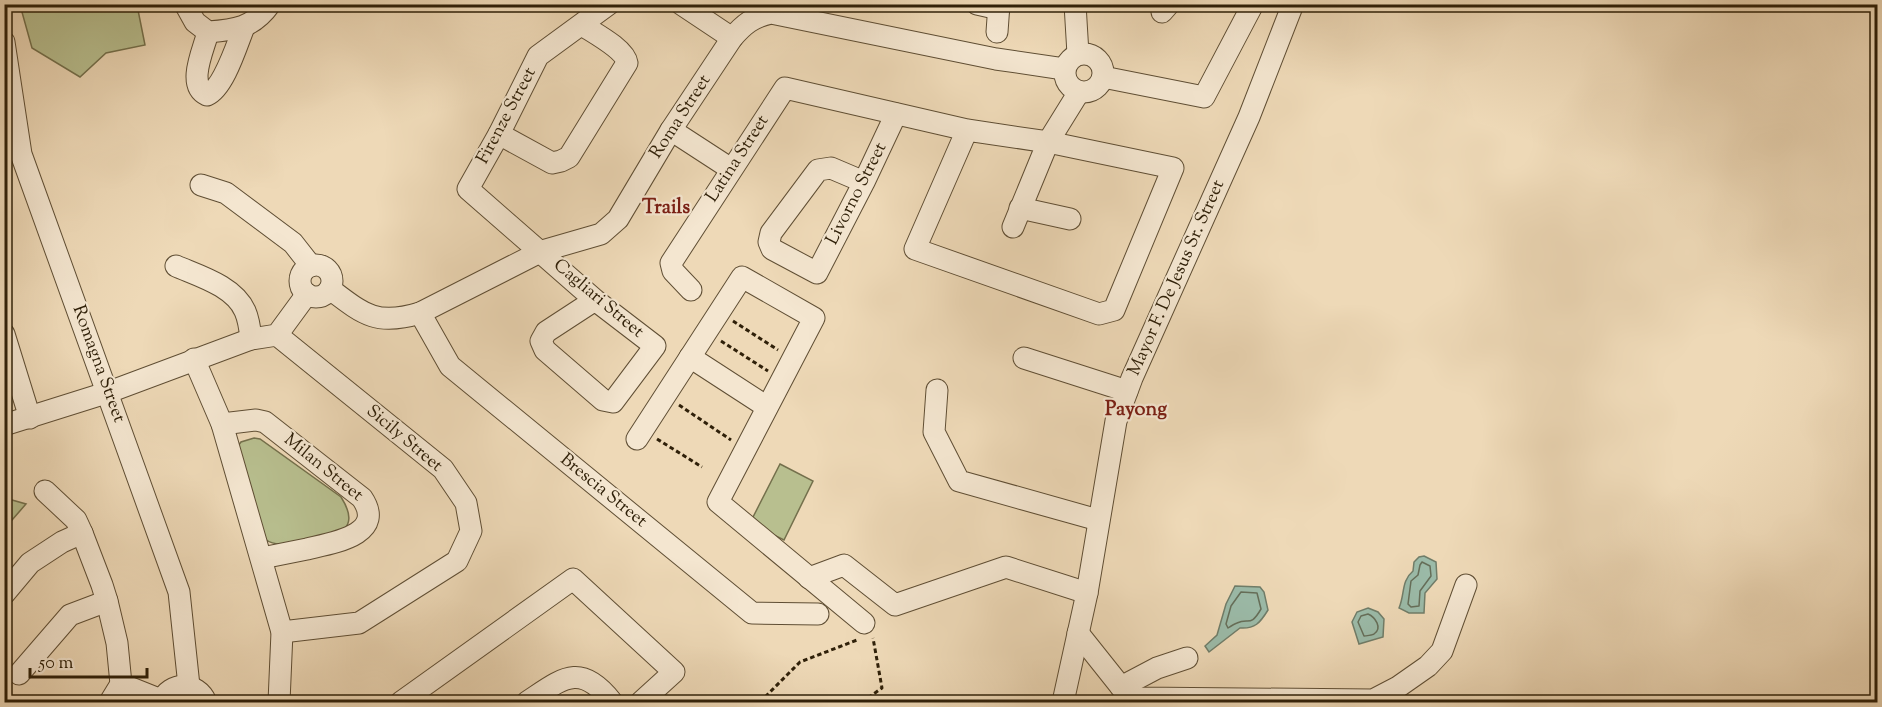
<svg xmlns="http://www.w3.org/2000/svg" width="1882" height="707" font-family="'Sorts Mill Goudy',serif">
<rect width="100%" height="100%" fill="#eed9b7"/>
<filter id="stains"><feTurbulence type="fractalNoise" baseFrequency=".00333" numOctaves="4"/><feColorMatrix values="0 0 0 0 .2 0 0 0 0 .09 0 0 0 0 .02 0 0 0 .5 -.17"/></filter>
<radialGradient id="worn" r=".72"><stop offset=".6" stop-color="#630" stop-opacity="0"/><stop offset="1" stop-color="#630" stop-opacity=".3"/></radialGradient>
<g fill="#b8bf8f" stroke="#74704c" stroke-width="1.5">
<polygon points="20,5 137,5 145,45 106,53 80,77 32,48"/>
<path d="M254,438L260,439L341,497C362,530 338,535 311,540C297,542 277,549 265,539L238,446L241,442Z"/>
<polygon points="780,464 813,481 784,540 750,523"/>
<polygon points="5,498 26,504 5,528 4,498"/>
</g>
<g fill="#9bbba9" stroke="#707d69" stroke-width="1.5">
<path d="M1424,556L1436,562L1437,579L1425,593L1424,613H1409L1399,608C1405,594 1401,581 1413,571L1414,562L1419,557Z"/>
<path d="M1235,586L1260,587L1264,592L1268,610C1260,623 1255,629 1240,628L1209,652L1205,646L1217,635L1226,604Z"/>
<polygon points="1368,608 1378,612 1384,619 1383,637 1359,644 1352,622 1357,612"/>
</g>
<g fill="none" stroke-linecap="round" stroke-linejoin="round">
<g stroke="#656e59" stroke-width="1.5">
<polygon points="1422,562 1430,566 1431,576 1420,591 1419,606 1411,607 1408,604 1411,581 1418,575 1420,565"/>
<path d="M1241,592L1257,593L1261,609C1250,628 1249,617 1237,623C1234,624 1231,626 1228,628L1226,624L1231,606Z"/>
<path d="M1368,614C1375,617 1383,628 1374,634C1373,635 1365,636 1364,636L1358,622L1361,616Z"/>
</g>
<defs>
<g id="minor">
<path d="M185,4L195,22L208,32C235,30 253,28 270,4"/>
<polyline points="681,4 732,38"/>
<polyline points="977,4 999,9"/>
<polyline points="1075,4 1078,54"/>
<polyline points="1162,12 1169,4"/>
<path d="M208,32C204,49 186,85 207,95C224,88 237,44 244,27"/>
<polyline points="997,32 999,4"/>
<polyline points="4,42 21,154 179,592 189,686"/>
<circle cx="1084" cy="73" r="19"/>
<polyline points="1103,77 1204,97 1253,4"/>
<polyline points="671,130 731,169"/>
<path d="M499,134L552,163L561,161L569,157L627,63C625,49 594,33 582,25"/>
<polyline points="864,182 831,168 818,170 771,233 769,242 772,249 817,273 864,182 896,114"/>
<polyline points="201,185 226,193 293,243 311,266"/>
<polyline points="1020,208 1070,219"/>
<polyline points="1013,227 1048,142 1079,92"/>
<circle cx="316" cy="281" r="16"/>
<path d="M176,266C199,276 234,286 245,311C249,320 250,329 251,339"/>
<path d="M330,289C364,315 377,326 420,313L542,251L601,234L618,219L671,130L732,38C744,24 753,17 771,13L996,59L1064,69"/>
<polyline points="691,290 673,271 671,263 785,88 967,130 1048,142 1173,168 1114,310 1099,314 915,249 967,130"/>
<polyline points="595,300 546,332 541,341 545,350 603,400 613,402 655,346 595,300 468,189 499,134 538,56 609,4"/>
<polyline points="420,313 450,366 752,613 818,614"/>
<polyline points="4,334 30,418"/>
<polyline points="277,335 443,469 466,503 471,531 457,561 359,623 282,632"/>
<polyline points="690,357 767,407"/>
<polyline points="1024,358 1127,391"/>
<polyline points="194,359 222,424 282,632 279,702"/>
<polyline points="937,390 934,432 959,481 1098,520"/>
<path d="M222,424L256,420L265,422L362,498C387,535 332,543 307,549C292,552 277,555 262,558"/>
<polyline points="4,425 109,392 251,339 277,335 307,294"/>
<polyline points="637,439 742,277 814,318 718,502 864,623"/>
<polyline points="45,491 76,520 82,533 102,585 107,601 117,643 121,684 161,700"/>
<polyline points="809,578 844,565 895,605 1006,567 1087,593"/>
<polyline points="4,594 30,563 62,542 82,533"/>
<polyline points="1078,633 1121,687 1138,698 1373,700 1398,687 1428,666 1442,651 1466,585"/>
<polyline points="19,674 70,615 107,601"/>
<polyline points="1121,687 1157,668 1187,658"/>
<polyline points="110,702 121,684"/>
<path d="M161,702C170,681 197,681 206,702"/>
<polyline points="401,702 573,579 674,672 641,702"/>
<path d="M527,702C562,679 580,661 612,702"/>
<polyline points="1063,702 1087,593 1116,421 1132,378 1249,117 1293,4"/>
</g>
</defs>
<use href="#minor" stroke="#5f4e34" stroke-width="23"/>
<g stroke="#2f2009" stroke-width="3" stroke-dasharray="4.5 3" stroke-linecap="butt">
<polyline points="733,321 778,350"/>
<polyline points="721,341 768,371"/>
<polyline points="679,405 731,440"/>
<polyline points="657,439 702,467"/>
<polyline points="760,702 800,662 857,640"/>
<polyline points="862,702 882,688 873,638"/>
</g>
<use href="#minor" stroke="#f4e6d0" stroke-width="21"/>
</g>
<g text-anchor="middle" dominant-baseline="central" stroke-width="4.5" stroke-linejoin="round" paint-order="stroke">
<g font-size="18" fill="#2f2009" stroke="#f4e6d0">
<text transform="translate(507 116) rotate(-62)">Firenze Street</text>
<text transform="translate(681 117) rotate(-57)">Roma Street</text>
<text transform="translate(738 159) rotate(-57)">Latina Street</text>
<text transform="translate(857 194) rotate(-63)">Livorno Street</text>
<text transform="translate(1177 278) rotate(-66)">Mayor F. De Jesus Sr. Street</text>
<text transform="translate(598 299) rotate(40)">Cagliari Street</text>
<text transform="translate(98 364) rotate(70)">Romagna Street</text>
<text transform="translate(404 439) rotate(40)">Sicily Street</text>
<text transform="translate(323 468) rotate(39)">Milan Street</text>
<text transform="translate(603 491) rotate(39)">Brescia Street</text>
</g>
<g font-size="20" font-weight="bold" fill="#7a1f14" stroke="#f4e6d0">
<text x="666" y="208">Trails</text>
<text x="1136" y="410">Payong</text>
</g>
</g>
<rect width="1882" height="707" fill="none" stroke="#eed9b7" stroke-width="24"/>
<rect x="6" y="6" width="1870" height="695" fill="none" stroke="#2f2009" stroke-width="3"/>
<rect x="12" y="12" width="1858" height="683" fill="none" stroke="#2f2009" stroke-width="1.5"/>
<path d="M30 668v9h117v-9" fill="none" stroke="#2f2009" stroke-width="3"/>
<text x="39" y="668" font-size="18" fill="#2f2009" stroke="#f4e6d0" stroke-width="4.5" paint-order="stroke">50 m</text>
<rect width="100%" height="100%" filter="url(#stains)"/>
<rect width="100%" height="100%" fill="url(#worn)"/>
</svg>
